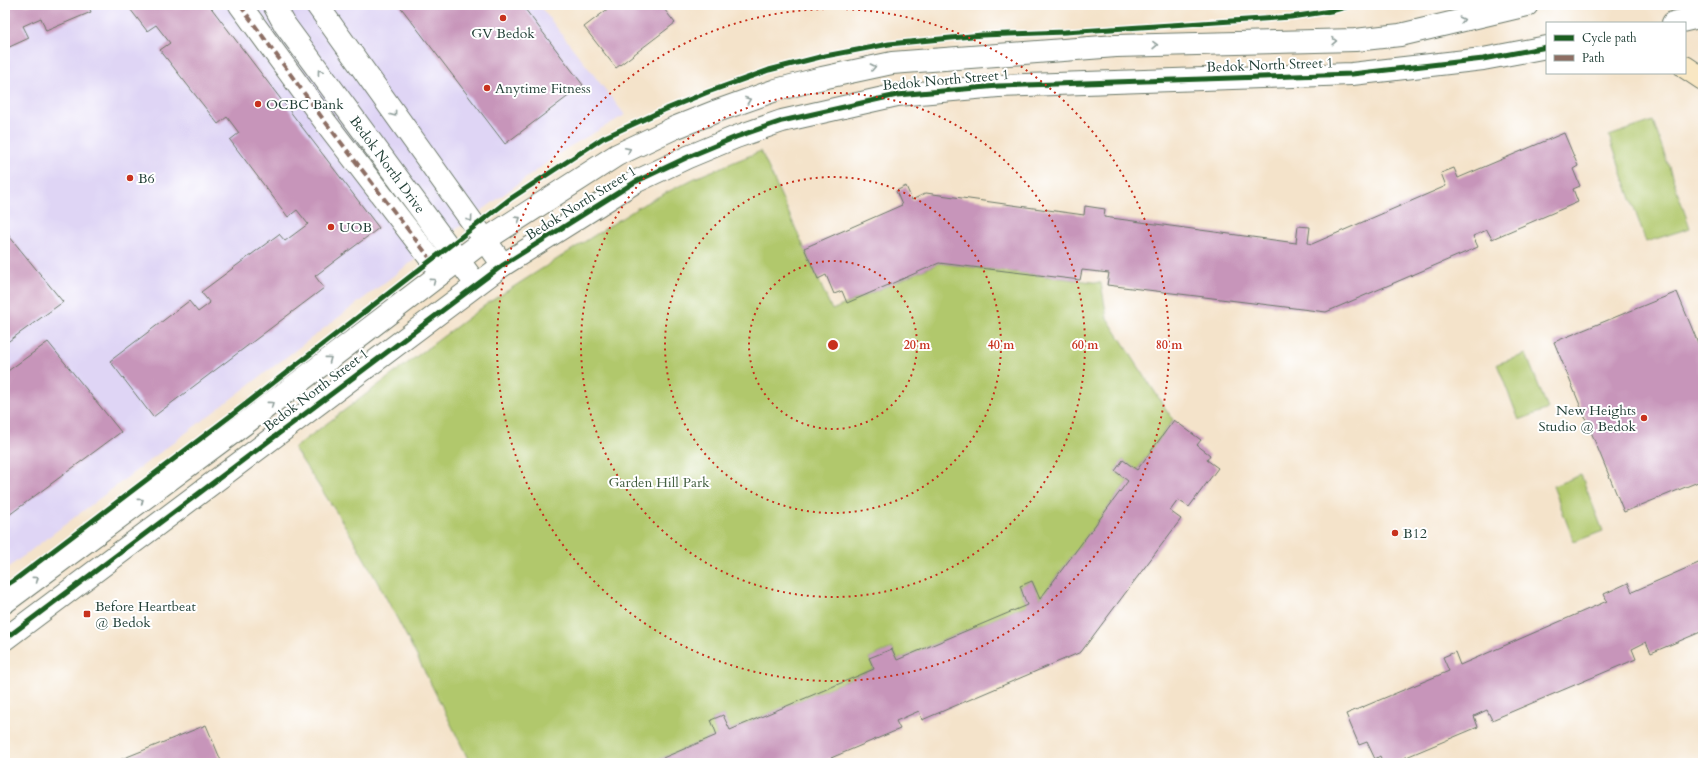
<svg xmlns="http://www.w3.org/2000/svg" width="1708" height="768" font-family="Cardo,serif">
<rect width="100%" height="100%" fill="#fff"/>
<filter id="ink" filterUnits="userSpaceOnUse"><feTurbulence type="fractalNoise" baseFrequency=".025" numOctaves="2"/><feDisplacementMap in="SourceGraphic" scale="8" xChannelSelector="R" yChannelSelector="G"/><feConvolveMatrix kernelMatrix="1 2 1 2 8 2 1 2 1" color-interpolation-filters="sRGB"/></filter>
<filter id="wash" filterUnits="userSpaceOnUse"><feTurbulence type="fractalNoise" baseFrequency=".012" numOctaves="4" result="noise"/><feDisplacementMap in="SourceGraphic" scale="16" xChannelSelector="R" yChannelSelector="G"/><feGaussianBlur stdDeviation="0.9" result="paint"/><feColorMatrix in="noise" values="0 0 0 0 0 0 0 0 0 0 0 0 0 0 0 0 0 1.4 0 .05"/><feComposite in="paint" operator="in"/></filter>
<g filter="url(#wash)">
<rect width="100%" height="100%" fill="#f4e3ca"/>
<polygon fill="#dfd5f5" points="5,5 539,5 625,115 567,148 409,264 5,570"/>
<g fill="#b1c86c" stroke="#688250">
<polygon points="1653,121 1690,228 1646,242 1609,136"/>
<path d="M761,151L832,310L939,263L1101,283L1107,318L1173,420L1137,470L1123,460L1115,471L1128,481L1040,599L1032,581L1019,587L1027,605L897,660L892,648L869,658L874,669L730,730L723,715L711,720L717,735L651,763H470C433,687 395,611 352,537C334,507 313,478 294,448L488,303L644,204L695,178Z"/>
<polygon points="1526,354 1548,409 1519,420 1497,364"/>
<polygon points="1581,475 1603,531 1574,542 1553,486"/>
</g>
<g id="blocks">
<g fill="#c795ba">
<polygon points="5,5 88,5 91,12 46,31 41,18 23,26 29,38 5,49"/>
<polygon points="127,5 209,5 379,228 315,276 324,288 153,417 110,361 189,301 198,312 210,303 201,292 279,234 285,241 308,224 297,210 288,217 230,140 239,133 227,117 218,124 160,50 170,43 156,25 147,31"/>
<polygon points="399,5 522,5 583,85 505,144"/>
<polygon points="613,5 661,5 675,23 616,68 584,27"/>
<polygon points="1564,133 1578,166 1573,169 1580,186 1573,189 1578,202 1492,239 1487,230 1473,236 1478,247 1326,312 1107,285 1109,273 1082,270 1080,280 939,263 847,303 842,291 834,294 826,275 818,279 804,248 902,205 896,191 906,186 912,200 926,193 1084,215 1085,206 1105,209 1104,217 1296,243 1298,226 1310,227 1308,243 1312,244 1446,186 1441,173 1454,168 1458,178"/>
<polygon points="5,231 63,302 6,343 5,341"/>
<polygon points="1677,292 1703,355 1703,480 1624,512 1554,342"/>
<polygon points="48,342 121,432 5,518 5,373"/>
<polygon points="1174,420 1201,440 1197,445 1210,455 1207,460 1218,468 1189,507 1178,500 1170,511 1181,519 1081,652 922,720 919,711 896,721 900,729 819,763 651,763 717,735 711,720 723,715 730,730 874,669 869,658 892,649 897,660 1027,605 1020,586 1032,581 1040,599 1128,481 1115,471 1123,460 1137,470"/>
<polygon points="1703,561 1703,631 1651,653 1646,642 1632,649 1636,659 1492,720 1487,710 1474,716 1478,727 1392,763 1383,763 1380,756 1375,759 1367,742 1359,745 1346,714 1449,671 1443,657 1455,652 1460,665 1607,601 1604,594 1628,583 1632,592"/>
<polygon points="206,725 222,763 112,763"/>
</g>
</g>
</g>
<g filter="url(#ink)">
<use href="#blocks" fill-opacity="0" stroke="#6a7768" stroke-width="1"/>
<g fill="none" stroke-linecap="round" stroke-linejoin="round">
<defs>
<polyline id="pedestrian" points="240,5 323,119 432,261"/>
<g id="minor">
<path id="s1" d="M274,5L285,25L476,284"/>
<polyline points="317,5 503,265"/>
</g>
<g id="tertiary">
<polyline points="1673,23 1703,16"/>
<polyline points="5,602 243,425 485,240 617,155 674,128 717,111 776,90 822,78 892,63 1116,46 1355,40 1400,35 1527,5"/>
<polyline points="5,639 503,265 635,182 688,157 736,137 782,121 897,95 998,86 1352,74 1483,59 1547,47"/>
</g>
<polyline id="secondary" points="1685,67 1703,79"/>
</defs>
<use href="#pedestrian" stroke="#6a7768" stroke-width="24"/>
<use href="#minor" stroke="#6a7768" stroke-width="24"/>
<use href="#tertiary" stroke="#6a7768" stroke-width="24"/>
<use href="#secondary" stroke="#6a7768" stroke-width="24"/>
<use href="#pedestrian" stroke="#fff" stroke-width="22"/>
<use href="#minor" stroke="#fff" stroke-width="22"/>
<use href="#tertiary" stroke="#fff" stroke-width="22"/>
<use href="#secondary" stroke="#f9e7c3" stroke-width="22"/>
<polyline stroke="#8d6e63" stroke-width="4" stroke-dasharray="8 4" stroke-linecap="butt" points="240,5 323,119 432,261"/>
<defs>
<g id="cycleway">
<polyline points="5,586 16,579 233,414 510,199 603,138 664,110 708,92 769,70 820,57 889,44 982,35 1065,32 1291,17 1331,11 1353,5"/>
<polyline points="5,639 503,265 635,182 688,157 736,137 782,121 897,95 998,86 1352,74 1483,59 1547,47"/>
</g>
</defs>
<use href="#cycleway" stroke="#fff" stroke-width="8"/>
<use href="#cycleway" stroke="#1b5e20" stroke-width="5"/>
</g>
<defs><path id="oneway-chevron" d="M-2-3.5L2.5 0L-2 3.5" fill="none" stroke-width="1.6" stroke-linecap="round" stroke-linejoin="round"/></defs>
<g stroke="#8f9e9a">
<use href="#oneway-chevron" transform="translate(1462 20) rotate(-13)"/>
<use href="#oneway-chevron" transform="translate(1334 41) rotate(-2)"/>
<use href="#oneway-chevron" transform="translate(1155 45) rotate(-1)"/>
<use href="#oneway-chevron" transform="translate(873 67) rotate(-12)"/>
<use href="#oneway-chevron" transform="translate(320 72) rotate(-127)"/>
<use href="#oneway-chevron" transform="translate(748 100) rotate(-20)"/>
<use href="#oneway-chevron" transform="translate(394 114) rotate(54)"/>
<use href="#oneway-chevron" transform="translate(628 150) rotate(-26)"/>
<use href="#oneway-chevron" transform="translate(470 219) rotate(54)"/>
<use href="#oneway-chevron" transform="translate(518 219) rotate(-33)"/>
<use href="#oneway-chevron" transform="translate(433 281) rotate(-37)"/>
<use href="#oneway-chevron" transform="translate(329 359) rotate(-37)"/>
<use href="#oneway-chevron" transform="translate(271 404) rotate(-37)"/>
<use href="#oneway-chevron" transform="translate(141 501) rotate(-37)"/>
<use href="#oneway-chevron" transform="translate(36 579) rotate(-37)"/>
</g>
</g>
<g fill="none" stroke="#c8321e" stroke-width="2" stroke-dasharray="2 4">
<circle cx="833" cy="345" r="84"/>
<circle cx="833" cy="345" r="168"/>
<circle cx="833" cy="345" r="252"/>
<circle cx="833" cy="345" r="336"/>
</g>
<g fill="#c8321e" stroke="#fff" stroke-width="1.5">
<circle cx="503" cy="18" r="4"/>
<circle cx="487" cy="88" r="4"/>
<circle cx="258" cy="104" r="4"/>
<circle cx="130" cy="178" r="4"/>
<circle cx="331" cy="227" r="4"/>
<circle cx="1644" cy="418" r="4"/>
<circle cx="1395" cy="533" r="4"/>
<rect x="83" y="610" width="8" height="8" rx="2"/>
</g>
<g text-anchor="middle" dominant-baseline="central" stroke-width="4" stroke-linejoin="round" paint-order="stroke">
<g font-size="14" fill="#1f3d34" stroke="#fff" text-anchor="start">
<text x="503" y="33" text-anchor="middle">GV Bedok</text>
<text x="495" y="88">Anytime Fitness</text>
<text x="266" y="104">OCBC Bank</text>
<text x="138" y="178">B6</text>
<text x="339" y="227">UOB</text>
<text x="1636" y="410" text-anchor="end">New Heights<tspan x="1636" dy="16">Studio @ Bedok</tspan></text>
<text x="1403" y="533">B12</text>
<text x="95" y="606">Before Heartbeat<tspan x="95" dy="16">@ Bedok</tspan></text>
</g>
<g font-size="14" fill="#1f3d34" stroke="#fff">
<text transform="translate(1270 65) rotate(-2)">Bedok North Street 1</text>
<text transform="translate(946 80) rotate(-5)">Bedok North Street 1</text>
<text stroke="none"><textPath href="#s1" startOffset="196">Bedok North Drive</textPath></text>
<text transform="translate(581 203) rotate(-32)">Bedok North Street 1</text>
<text transform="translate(316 390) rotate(-37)">Bedok North Street 1</text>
</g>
<g font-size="14" fill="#446042" stroke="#fff">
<text x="659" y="482">Garden Hill Park</text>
</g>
</g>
<circle cx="833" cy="345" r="6" fill="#c8321e" stroke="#fff" stroke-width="2"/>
<g font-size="12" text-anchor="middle" font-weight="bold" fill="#c8321e" stroke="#fff" stroke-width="4" stroke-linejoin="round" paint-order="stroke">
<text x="917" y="349">20 m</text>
<text x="1001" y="349">40 m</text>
<text x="1085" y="349">60 m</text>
<text x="1169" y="349">80 m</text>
</g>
<rect width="1708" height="768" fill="none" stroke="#fff" stroke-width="20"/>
<rect x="1546" y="22" width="140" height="52" fill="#ffffff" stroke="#a5b1ae"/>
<rect x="1554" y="35" width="20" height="6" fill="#1b5e20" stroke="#a5b1ae"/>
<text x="1582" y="42" font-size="12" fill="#1f3d34">Cycle path</text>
<rect x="1554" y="55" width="20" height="6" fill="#8d6e63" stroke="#a5b1ae"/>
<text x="1582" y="62" font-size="12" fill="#1f3d34">Path</text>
</svg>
